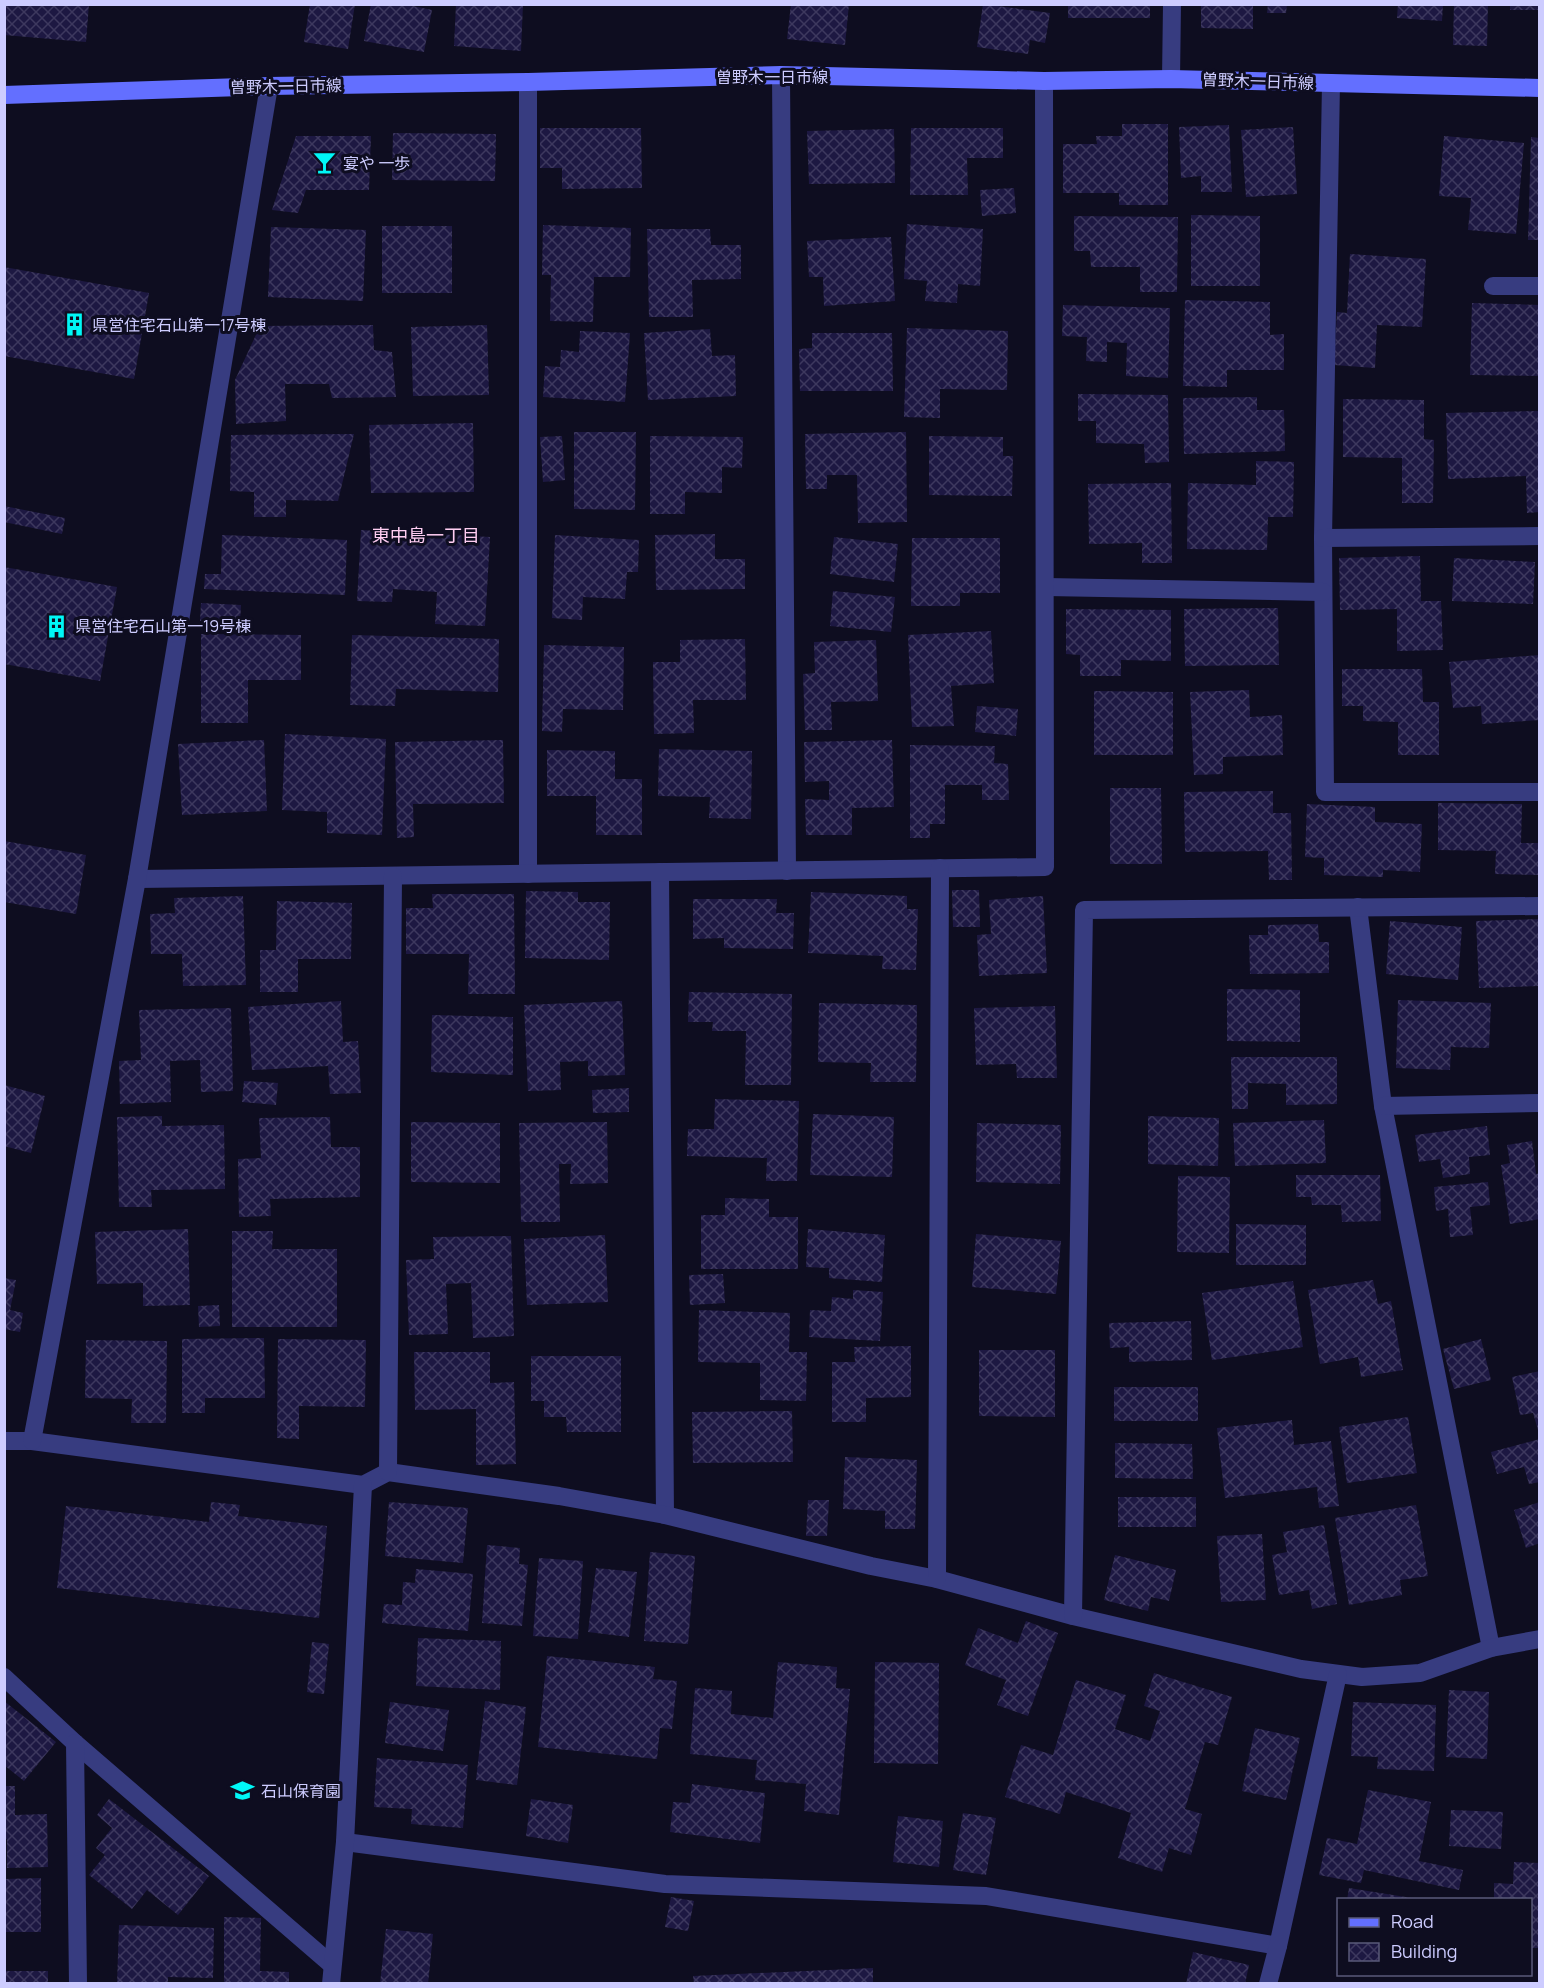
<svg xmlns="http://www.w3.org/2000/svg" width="1544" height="1988" font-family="Manrope,'Noto Sans JP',sans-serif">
<defs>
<pattern id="building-cross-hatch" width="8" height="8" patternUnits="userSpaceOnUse" patternTransform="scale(1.5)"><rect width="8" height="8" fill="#1d1842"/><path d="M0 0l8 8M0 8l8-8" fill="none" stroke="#3d385e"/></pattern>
</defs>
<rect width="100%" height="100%" fill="#0e0d20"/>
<g fill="url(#building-cross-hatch)">
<polygon points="5,4 89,4 86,42 4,35"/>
<polygon points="310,4 355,4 348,49 304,42"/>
<polygon points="371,4 414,4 413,6 432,10 424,52 364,41"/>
<polygon points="456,4 523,4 521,51 454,46"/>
<polygon points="791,4 849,4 845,45 787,39"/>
<polygon points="983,4 1050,13 1045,43 1030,40 1028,54 977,47"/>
<rect x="1068" y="4" width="82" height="14"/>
<polygon points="1201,4 1253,4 1253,29 1201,28"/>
<polygon points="1268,4 1287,4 1286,13 1267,13"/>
<polygon points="1398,4 1443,4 1442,21 1397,18"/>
<polygon points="1454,4 1488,4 1487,46 1453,45"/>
<rect x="1510" y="4" width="30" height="6"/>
<polygon points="1122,124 1168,124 1168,205 1119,205 1119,193 1063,193 1063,144 1097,144 1096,136 1122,136"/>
<polygon points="1229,125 1232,192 1201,192 1201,176 1181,178 1179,127"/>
<polygon points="1293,127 1297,194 1246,197 1241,130"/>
<polygon points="540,128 641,128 642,188 562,189 562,168 540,168"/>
<polygon points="911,128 1003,128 1003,158 967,158 968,195 910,195"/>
<polygon points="894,129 895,183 809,184 807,131"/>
<polygon points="393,133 496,134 495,181 392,180"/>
<polygon points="296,136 371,136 369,190 306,190 298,213 272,210"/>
<polygon points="1444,136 1524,143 1516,234 1468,230 1471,198 1439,196"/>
<polygon points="1531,137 1540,138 1540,240 1528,240"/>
<polygon points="1014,188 1016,213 982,216 980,190"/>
<polygon points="1191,215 1260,216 1260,286 1191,286"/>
<polygon points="1074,216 1178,217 1177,292 1140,292 1140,267 1091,267 1090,251 1074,251"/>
<polygon points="907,224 983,229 980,286 958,284 957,303 925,301 927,281 904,279"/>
<polygon points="543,225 631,228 630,277 594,277 593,322 550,321 551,275 542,275"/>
<rect x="382" y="226" width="70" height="67"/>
<polygon points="271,227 366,230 363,301 268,297"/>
<polygon points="647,229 710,229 711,245 741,245 741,279 692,280 693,317 649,317"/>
<polygon points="891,237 895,301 824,306 823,277 809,277 807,241"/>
<polygon points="1350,254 1426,259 1422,327 1377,325 1375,368 1334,365 1337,312 1347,313"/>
<polygon points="4,267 149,293 134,379 4,356"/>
<polygon points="1185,300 1270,302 1270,335 1284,334 1284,370 1227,370 1227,387 1183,386"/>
<polygon points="1472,303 1540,305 1540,376 1470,375"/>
<polygon points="1063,305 1170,308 1168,378 1126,376 1127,343 1107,342 1107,362 1086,361 1087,337 1062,336"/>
<polygon points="373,325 374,350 392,352 396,397 332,398 329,384 285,384 286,421 236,424 235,380 260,326"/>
<polygon points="487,325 489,395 413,396 411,327"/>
<polygon points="907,328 1008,331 1007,390 940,389 940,418 904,417"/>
<polygon points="710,329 712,356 735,355 736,396 648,400 644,333"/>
<polygon points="580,331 630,333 625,402 543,397 545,366 560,367 561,350 579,352"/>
<polygon points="812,333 892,333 893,391 800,391 799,349 812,348"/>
<polygon points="1078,394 1168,395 1169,462 1145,463 1144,444 1096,443 1096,421 1078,421"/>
<polygon points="1257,397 1257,410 1284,410 1285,451 1184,454 1183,398"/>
<polygon points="1343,399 1424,400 1424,439 1434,440 1433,503 1402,503 1402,458 1343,457"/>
<polygon points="1540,411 1540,512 1527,513 1526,476 1448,479 1446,413"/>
<polygon points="473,423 474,492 371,493 369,425"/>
<polygon points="574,432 636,432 635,510 574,509"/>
<polygon points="906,432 907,522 858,523 857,475 827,475 827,489 806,489 805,434"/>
<polygon points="354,434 338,501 286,500 286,517 254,517 254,492 230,491 231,435"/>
<polygon points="562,436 565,480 543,482 540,437"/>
<polygon points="650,436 743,437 742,468 722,467 722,493 685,492 685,514 650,514"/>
<polygon points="929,436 1003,437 1003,456 1013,456 1012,496 929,495"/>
<polygon points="1256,461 1294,462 1293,517 1268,517 1267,550 1187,549 1188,483 1256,485"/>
<polygon points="1171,483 1172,563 1142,563 1142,543 1089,544 1088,484"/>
<polygon points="4,506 65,518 62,534 4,522"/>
<polygon points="361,530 490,537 485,626 435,624 437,592 393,589 392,602 357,601"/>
<polygon points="715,534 715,559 745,559 745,589 656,590 655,535"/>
<polygon points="222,535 347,540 345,595 204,589 205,574 221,574"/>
<polygon points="555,535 639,540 638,572 627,572 625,599 583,597 582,620 552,618"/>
<polygon points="834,537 898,544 894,582 830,574"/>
<polygon points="912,538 1000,538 1000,593 960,593 960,606 911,606"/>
<polygon points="1420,556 1421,601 1441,601 1443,650 1397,651 1397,609 1340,610 1339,558"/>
<polygon points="1454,558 1535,562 1533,604 1452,601"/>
<polygon points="4,567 117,587 100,681 4,664"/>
<polygon points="833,591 895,597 891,632 830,626"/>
<polygon points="201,603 241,605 240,623 200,621"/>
<polygon points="1278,608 1279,665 1185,666 1184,609"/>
<polygon points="1066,609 1171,610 1171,661 1121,660 1121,676 1080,676 1080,655 1066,654"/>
<polygon points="991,631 994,683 951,686 954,726 912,727 908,635"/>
<polygon points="201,634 301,635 301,680 248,680 248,723 201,723"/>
<polygon points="352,635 499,639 498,692 396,689 395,706 350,705"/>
<polygon points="745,639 746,700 693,700 694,733 654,734 653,662 680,662 680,640"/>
<polygon points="876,640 878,701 831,702 832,730 805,730 803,674 815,673 814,642"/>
<polygon points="544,645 624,647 623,710 563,709 562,732 542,731"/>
<polygon points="1540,655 1540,720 1482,724 1481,706 1453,708 1449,662"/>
<polygon points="1342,669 1422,669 1423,702 1439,702 1439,755 1398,755 1398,722 1363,721 1363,706 1342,706"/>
<polygon points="1249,690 1250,717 1282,715 1283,755 1223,757 1223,774 1194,775 1190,692"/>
<polygon points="1094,691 1173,692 1173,755 1094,755"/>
<polygon points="977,706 1018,709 1016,736 975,732"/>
<polygon points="285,734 386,739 382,835 327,833 327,812 282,810"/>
<polygon points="264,740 267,811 182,815 178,744"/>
<polygon points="503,740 504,803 413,804 414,837 397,838 395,742"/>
<polygon points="892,740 894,807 852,808 852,835 806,835 805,799 829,800 829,781 805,782 804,742"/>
<polygon points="910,745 995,746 994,763 1008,764 1009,800 982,800 982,785 945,785 945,824 930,824 930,838 910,838"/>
<polygon points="659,749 752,751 751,819 709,818 710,797 658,796"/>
<polygon points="547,750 615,751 615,779 642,779 642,835 596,835 596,796 547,796"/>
<polygon points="1110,788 1161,788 1162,864 1110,864"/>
<polygon points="1273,791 1273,813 1291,813 1292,880 1269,880 1268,851 1185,852 1184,792"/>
<polygon points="1438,803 1522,804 1521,843 1540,843 1540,875 1495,874 1496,851 1438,850"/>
<polygon points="1307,804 1375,807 1375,822 1422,824 1420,872 1383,870 1383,877 1324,875 1324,858 1305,857"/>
<polygon points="4,841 86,855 76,914 4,902"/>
<polygon points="952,890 979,890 980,927 953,927"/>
<polygon points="526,891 578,892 578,902 610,902 609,960 525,958"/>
<polygon points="811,892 907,896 907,909 918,909 916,970 882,969 883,956 808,953"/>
<polygon points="432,894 514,894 515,994 468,994 469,954 406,954 406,908 433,908"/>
<polygon points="243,896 246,985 183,986 182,954 151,954 150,914 175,913 174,898"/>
<polygon points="1043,896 1047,973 979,976 977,935 991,934 989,900"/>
<polygon points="693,899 777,899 776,913 794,913 793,949 724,948 724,938 693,939"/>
<polygon points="277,901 352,903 351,959 298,959 298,992 260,992 260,950 276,950"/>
<polygon points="1540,919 1540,986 1479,988 1476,921"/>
<polygon points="1390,921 1462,927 1458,980 1386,974"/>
<polygon points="1318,924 1319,942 1329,942 1329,973 1250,974 1249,935 1268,935 1268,925"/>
<polygon points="1227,989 1300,990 1300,1042 1227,1041"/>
<polygon points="689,992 792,994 791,1085 745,1085 746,1031 712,1031 713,1022 688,1022"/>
<polygon points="1398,1000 1491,1003 1489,1048 1451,1047 1450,1070 1396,1068"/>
<polygon points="341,1001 343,1042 358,1041 361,1093 330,1094 328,1066 252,1070 248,1007"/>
<polygon points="622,1001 625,1075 588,1076 588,1061 560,1062 561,1090 528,1091 524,1005"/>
<polygon points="819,1003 917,1005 916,1082 870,1082 871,1063 818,1062"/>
<polygon points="1055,1006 1057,1078 1017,1078 1016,1064 976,1065 974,1008"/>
<polygon points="231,1008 233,1091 201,1092 200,1060 170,1061 171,1102 120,1104 119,1061 141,1060 139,1010"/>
<polygon points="432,1015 513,1017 513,1075 431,1072"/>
<polygon points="1231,1057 1337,1057 1337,1104 1286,1105 1286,1084 1248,1083 1248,1109 1232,1109"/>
<polygon points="244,1081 278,1083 276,1105 242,1102"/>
<polygon points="4,1085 45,1096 31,1153 4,1146"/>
<polygon points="629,1088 629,1112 593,1113 592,1090"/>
<polygon points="715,1099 799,1101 797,1181 766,1181 767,1158 687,1156 688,1129 714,1129"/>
<polygon points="813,1114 894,1117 892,1177 810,1175"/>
<polygon points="162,1116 162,1126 224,1125 225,1189 151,1190 152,1207 119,1207 117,1117"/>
<polygon points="1148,1116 1219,1118 1218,1166 1148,1164"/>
<polygon points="330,1117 331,1147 360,1147 360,1197 270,1199 271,1216 239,1217 238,1159 261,1158 259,1118"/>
<polygon points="1324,1120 1326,1163 1235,1166 1233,1123"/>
<polygon points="411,1122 500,1123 500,1183 411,1182"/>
<polygon points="607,1122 608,1183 570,1184 571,1164 559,1164 560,1222 521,1222 519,1123"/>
<polygon points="977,1123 1061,1125 1060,1184 976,1182"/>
<polygon points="1487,1126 1490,1155 1469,1157 1470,1174 1443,1178 1440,1159 1419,1162 1415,1135"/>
<polygon points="1532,1141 1536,1174 1540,1173 1540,1219 1510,1224 1501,1165 1510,1163 1507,1145"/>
<polygon points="1296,1175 1380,1175 1381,1221 1342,1222 1341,1205 1312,1205 1311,1197 1296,1197"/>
<polygon points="1178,1176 1230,1177 1229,1253 1177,1252"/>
<polygon points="1488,1182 1490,1205 1470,1207 1473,1235 1450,1237 1448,1209 1436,1211 1434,1187"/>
<polygon points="725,1198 769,1199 769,1217 798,1217 798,1269 701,1269 701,1215 725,1215"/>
<polygon points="1236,1224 1306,1225 1306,1265 1236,1265"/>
<polygon points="188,1229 190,1305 143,1306 143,1283 97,1284 95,1232"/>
<polygon points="808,1229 885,1235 882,1282 829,1278 829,1268 806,1267"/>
<polygon points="232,1231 273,1231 272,1249 337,1249 337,1327 232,1327"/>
<polygon points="976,1234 1061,1241 1056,1294 972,1287"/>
<polygon points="605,1235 608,1302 527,1305 524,1239"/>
<polygon points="511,1236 514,1336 473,1338 471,1283 446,1284 448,1334 409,1335 406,1260 434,1259 433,1237"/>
<polygon points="723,1274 725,1303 690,1305 689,1275"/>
<polygon points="4,1278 16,1280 10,1310 23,1313 20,1332 4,1329"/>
<polygon points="1373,1280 1378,1304 1391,1301 1403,1370 1361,1377 1358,1357 1320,1364 1308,1290"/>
<polygon points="1293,1281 1303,1347 1212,1360 1202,1293"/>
<polygon points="853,1290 883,1292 880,1341 809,1337 810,1310 831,1311 832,1297 853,1299"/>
<polygon points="219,1305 220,1326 199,1327 198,1306"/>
<polygon points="699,1310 790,1313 789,1352 807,1352 806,1401 760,1400 760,1363 698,1362"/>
<polygon points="1191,1321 1192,1360 1129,1362 1129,1347 1110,1348 1109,1323"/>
<polygon points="264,1338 265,1398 205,1398 205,1413 182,1413 182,1339"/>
<polygon points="278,1339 366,1340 365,1407 299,1406 299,1439 277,1438"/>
<polygon points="1481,1339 1491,1380 1454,1389 1443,1349"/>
<polygon points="86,1340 167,1341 166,1423 131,1423 132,1399 85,1398"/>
<polygon points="911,1346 911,1397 866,1398 866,1422 832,1422 832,1362 855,1362 854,1347"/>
<polygon points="979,1350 1055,1350 1055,1417 979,1416"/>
<polygon points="414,1352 490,1352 490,1383 514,1382 516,1464 476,1465 476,1409 415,1410"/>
<polygon points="531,1356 621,1356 621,1432 567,1432 566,1417 544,1417 544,1401 531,1401"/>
<polygon points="1540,1371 1540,1430 1538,1430 1533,1413 1520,1415 1512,1377"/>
<rect x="1114" y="1387" width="84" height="34"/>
<polygon points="792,1411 793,1462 693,1463 692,1412"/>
<polygon points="1408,1417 1417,1473 1347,1483 1339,1427"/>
<polygon points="1292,1420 1294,1445 1331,1441 1339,1506 1319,1508 1317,1487 1225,1498 1217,1428"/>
<polygon points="1540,1439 1540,1482 1529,1484 1524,1467 1497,1474 1491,1452"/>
<polygon points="1115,1443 1192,1444 1193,1479 1115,1478"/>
<polygon points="845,1457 917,1460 915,1529 885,1529 885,1511 843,1509"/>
<rect x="1118" y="1497" width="78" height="30"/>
<polygon points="808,1500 829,1500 827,1536 806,1536"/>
<polygon points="211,1502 240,1505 238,1516 327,1526 319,1618 57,1588 66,1506 209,1522"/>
<polygon points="389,1502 468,1508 463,1563 385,1556"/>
<polygon points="1540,1502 1540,1543 1526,1548 1514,1510"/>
<polygon points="1416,1505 1428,1576 1400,1580 1402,1595 1349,1605 1335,1518"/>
<polygon points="1324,1525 1337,1604 1312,1609 1309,1590 1279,1595 1272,1555 1287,1552 1283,1532"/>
<polygon points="1262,1534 1266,1600 1221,1602 1217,1536"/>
<polygon points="487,1545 520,1548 519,1564 528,1565 522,1626 482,1623"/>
<polygon points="650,1552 695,1556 688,1644 644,1641"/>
<polygon points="1115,1555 1176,1570 1169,1601 1151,1597 1148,1611 1104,1600"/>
<polygon points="539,1558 583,1561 578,1639 533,1636"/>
<polygon points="596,1568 637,1572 629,1637 588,1632"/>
<polygon points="416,1569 473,1574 468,1631 382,1623 384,1604 402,1605 403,1582 415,1583"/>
<polygon points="1026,1621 1058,1633 1028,1716 997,1705 1006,1680 965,1665 978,1628 1018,1643"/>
<polygon points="418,1638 501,1641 500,1690 416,1686"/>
<polygon points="312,1642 329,1644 324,1694 307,1692"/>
<polygon points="547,1656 655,1667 653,1679 677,1681 672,1729 660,1728 657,1759 538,1747"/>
<polygon points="778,1662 837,1667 836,1688 850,1689 839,1815 804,1811 806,1784 755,1780 757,1760 690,1754 695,1688 732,1691 731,1714 773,1718"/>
<polygon points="875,1662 939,1663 938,1764 874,1763"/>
<polygon points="1154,1673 1232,1697 1218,1745 1205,1742 1185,1809 1202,1814 1191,1855 1169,1848 1162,1872 1118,1858 1131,1813 1066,1792 1060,1814 1005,1797 1021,1745 1053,1755 1076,1680 1126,1695 1115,1729 1150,1741 1160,1711 1144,1706"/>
<polygon points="1449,1690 1489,1692 1487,1759 1446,1757"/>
<polygon points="4,1701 56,1742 24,1781 4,1765"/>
<polygon points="485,1701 526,1707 517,1785 476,1780"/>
<polygon points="390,1702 449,1710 443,1751 385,1743"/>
<polygon points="1353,1702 1436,1705 1434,1771 1377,1769 1378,1757 1351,1756"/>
<polygon points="1255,1728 1300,1738 1286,1800 1242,1791"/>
<polygon points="377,1758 468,1765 463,1828 411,1824 412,1809 374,1807"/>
<polygon points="692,1784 765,1793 760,1843 670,1832 673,1802 690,1803"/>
<polygon points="4,1786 15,1786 15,1815 47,1814 48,1867 7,1868 7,1839 4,1839"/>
<polygon points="1368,1790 1431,1802 1419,1861 1463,1870 1459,1890 1364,1870 1361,1883 1319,1875 1327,1838 1357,1844"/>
<polygon points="109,1799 209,1876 178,1915 147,1890 132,1909 89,1875 105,1855 96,1848 112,1828 97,1815"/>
<polygon points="531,1799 573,1805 568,1843 526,1836"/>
<polygon points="1451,1810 1503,1812 1501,1849 1449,1846"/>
<polygon points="963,1813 996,1818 986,1875 953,1870"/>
<polygon points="898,1816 943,1821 939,1867 893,1862"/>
<polygon points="1514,1862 1540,1863 1540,1948 1530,1948 1530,1900 1494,1900 1494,1883 1513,1884"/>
<polygon points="41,1878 41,1932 4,1932 4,1879"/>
<polygon points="1349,1888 1412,1898 1412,1900 1347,1900"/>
<polygon points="671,1897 694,1901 688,1931 665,1927"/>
<polygon points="224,1917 261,1918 260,1971 289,1972 289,1984 224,1984"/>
<polygon points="119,1925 214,1928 213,1978 168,1977 168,1984 117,1984"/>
<polygon points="386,1929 433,1934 428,1984 380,1984"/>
<polygon points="1193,1952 1249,1965 1245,1984 1186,1984"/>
<polygon points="873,1968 873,1984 694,1984 693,1976"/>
<rect x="4" y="1971" width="44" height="13"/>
</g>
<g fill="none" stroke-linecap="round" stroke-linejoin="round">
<g stroke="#373c80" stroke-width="18">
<polyline points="781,75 787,871"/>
<polyline points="1171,79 1172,4"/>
<polyline points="1331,83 1323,538 1325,792 1540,792"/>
<polyline points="1493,286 1540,286"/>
<polyline points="1323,538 1540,536"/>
<polyline points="1046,587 1323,592"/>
<polyline points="660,872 665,1515"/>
<polyline points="528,874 528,82"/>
<polyline points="137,879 1045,867 1044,81"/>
<polyline points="1358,907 1383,1106 1491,1648"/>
<polyline points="1383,1106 1540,1103"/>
<polyline points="4,1441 32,1441 363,1485 388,1472 559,1496 665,1515 871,1566 937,1579 1073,1616 1301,1669 1362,1677 1420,1673 1491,1648 1540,1639"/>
<polyline points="32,1441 137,879 269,86"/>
<polyline points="388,1472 393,876"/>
<polyline points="937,1579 940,868"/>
<polyline points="1073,1616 1084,910 1540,906"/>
<polyline points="4,1677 75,1743 332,1965"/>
<polyline points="75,1743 78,1984"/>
<polyline points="345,1842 665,1884 986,1896 1278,1946"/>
<polyline points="331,1984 345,1842 363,1485"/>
<polyline points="1268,1984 1278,1946 1338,1674"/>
</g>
<polyline stroke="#636fff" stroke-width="18" points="4,95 269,86 528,82 781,75 1044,81 1171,79 1540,88"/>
</g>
<defs>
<symbol id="bar-bare" viewBox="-9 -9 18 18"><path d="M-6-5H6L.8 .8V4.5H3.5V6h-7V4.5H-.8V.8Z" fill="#00f7f6" stroke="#0e0d20" stroke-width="2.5" paint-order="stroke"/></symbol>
<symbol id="building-bare" viewBox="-9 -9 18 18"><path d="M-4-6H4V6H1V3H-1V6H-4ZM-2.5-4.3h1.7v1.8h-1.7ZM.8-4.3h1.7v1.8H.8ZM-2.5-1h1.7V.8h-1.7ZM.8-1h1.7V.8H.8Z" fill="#00f7f6" stroke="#0e0d20" stroke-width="2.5" paint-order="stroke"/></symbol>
<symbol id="school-bare" viewBox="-9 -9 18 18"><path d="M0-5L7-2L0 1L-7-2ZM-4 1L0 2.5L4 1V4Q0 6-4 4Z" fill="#00f7f6" stroke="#0e0d20" stroke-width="2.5" paint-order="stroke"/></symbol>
</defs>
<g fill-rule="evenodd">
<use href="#bar-bare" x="308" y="146" width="33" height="33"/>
<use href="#building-bare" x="58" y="308" width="33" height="33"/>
<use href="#building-bare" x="40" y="610" width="33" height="33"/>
<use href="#school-bare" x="226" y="1774" width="33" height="33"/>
</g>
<g text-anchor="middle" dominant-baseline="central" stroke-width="6" stroke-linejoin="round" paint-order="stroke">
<g font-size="16" fill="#cdccff" stroke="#0e0d20">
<text x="772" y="77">曽野木一日市線</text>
<text transform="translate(1258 81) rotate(2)">曽野木一日市線</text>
<text transform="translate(286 86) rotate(-1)">曽野木一日市線</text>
</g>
<g font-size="16" fill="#cdccff" stroke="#0e0d20" text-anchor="start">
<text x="343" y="163">宴や 一歩</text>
<text x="92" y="325">県営住宅石山第一17号棟</text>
<text x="75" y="626">県営住宅石山第一19号棟</text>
<text x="261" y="1791">石山保育園</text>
</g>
<g font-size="18" fill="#ffcef2" stroke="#0e0d20">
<text x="426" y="535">東中島一丁目</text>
</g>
</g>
<rect width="1544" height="1988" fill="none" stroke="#cdccff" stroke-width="12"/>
<rect x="1337" y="1898" width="195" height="78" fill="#0e0d20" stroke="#5a5979" stroke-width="1.5"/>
<rect x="1349" y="1918" width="30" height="9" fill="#636fff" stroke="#5a5979" stroke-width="1.5"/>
<text x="1391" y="1928" font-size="18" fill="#cdccff">Road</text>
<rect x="1349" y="1943" width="30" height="18" fill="url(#building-cross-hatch)" stroke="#5a5979" stroke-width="1.5"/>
<text x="1391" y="1958" font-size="18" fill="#cdccff">Building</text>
</svg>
